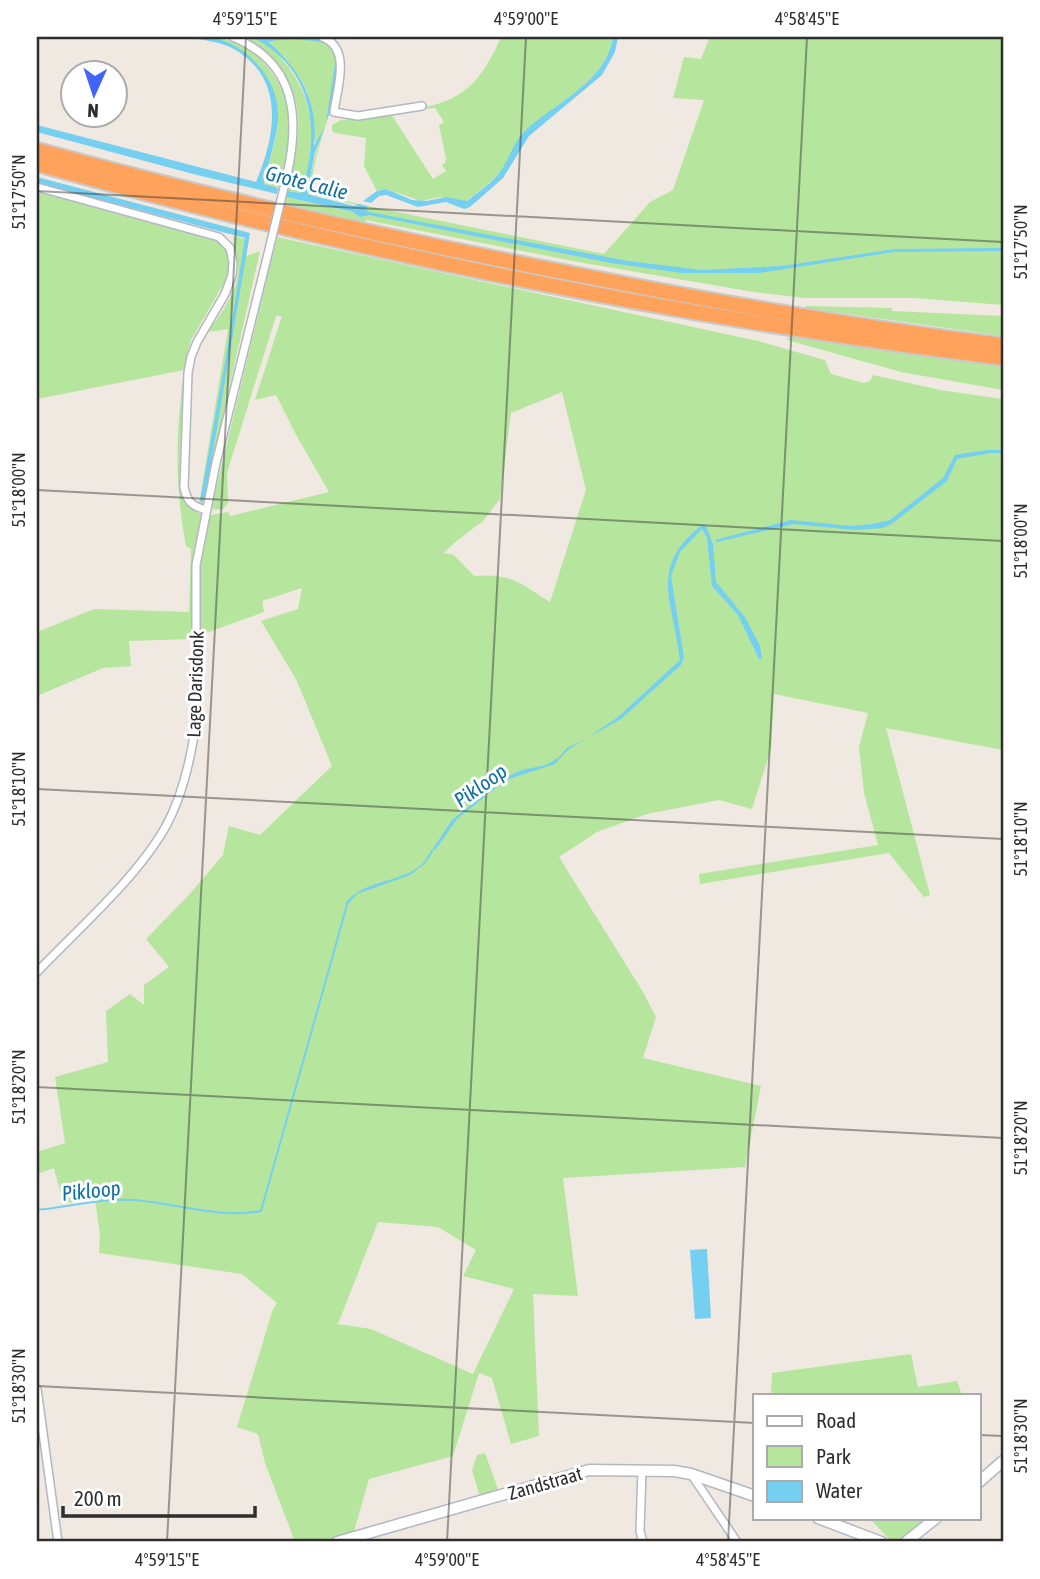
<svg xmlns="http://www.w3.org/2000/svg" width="1040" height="1579" font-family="'Asap Condensed',sans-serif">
<rect width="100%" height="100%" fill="#efe9e1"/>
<g fill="#b6e59e" fill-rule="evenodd">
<path d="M207,37C252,37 288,80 290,123C292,145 283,167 278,188L264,184V180C269,161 277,141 278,121C279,81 248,42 207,37Z"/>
<path d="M241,37L318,39L333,46C345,92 317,136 312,181C317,198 344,200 359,204L358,205L306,194L318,144L315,142C311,97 311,85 277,54C317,95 318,141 301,193L288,191C299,140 311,96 268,57C259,49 251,42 241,37Z"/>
<path d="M501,37H613C606,82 557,101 526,131C516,140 511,156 503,168C494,181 479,191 466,201L440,197L421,201L386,189L377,191L364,166L366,138L335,133L332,131V125L341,120L391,114L433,179L446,171L442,165L445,163L446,158L439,125L444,122L435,108L425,109V107C468,99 484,75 501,37Z"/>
<polygon points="710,37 771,37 775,39 778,37 1003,37 1003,305 914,298 804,298 754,292 578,262 366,220 364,223 285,205 286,197 356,213 368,206 604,254 650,202 673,190 704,100 673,98 684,57 701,59"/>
<path d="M37,192L216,241C231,250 232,262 227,278L191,340L184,369L186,370C184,398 175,478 185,501C188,508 195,511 201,515L193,557L192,639L129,641L131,666L103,668L37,696V632L94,609L189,612L191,549L186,546C174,482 176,433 184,370L37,399Z"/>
<polygon points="282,218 853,328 740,314 498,269 281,222"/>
<path d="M234,236L249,240L246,256L260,251L203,504H199L228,329L208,332C223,311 240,289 238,262C237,252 232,247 234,236Z"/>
<path d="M277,237L758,341L825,360L831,374L864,383L870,381L873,375L940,390L1003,399V750L886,728L930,895L924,897L889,853L700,884L699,874L878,845L864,793L859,747L868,713L774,694L771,749L752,809L719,800L647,814L597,832L559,857L643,992L656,1017L643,1058L761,1086L745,1167L563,1178L578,1296L533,1294L539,1436L511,1444L492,1378L479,1373L453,1456L369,1479L353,1535L324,1542H295L265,1463L258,1434L237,1427L273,1309L277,1303L242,1274L99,1253L100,1235L95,1200L63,1203L54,1168L37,1174V1152L65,1143L55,1077L108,1062L106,1011L130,994L144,1005V985L169,967L146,939L188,896L223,855L229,826L260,835L332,766L296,679L261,621L298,609L302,588L262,601L264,612L200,635L201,562L208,520L211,515L228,512L230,516L329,492L295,433L276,395L255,400L282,316H276L227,473L228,503L222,510L213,509L212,505ZM562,392L586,490L550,602C519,583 512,573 474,576L454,555L444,553L454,543L483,521L500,499L511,413ZM378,1222L438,1227L476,1250L463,1276L514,1289L473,1374L371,1329L338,1324Z"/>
<polygon points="806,306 892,308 892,311 1003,316 1003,336 806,308"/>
<polygon points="789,337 1003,367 1003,390 901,372 787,340"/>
<polygon points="911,1354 918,1387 957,1381 962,1395 771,1395 772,1373"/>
<polygon points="485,1453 499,1492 480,1497 472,1470 477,1455"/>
<polygon points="869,1518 928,1518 900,1542 892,1542"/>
</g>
<g fill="#75cff0">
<path d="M191,37C200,37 209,36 218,39C253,49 281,84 278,121C276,141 269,161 264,180V184L278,188L277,194L197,175L37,132V125L256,182C276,135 286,77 232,48C219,41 204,41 191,37Z"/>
<path d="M252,37L265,39L269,37L318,39L333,46L337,55V62L331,110L326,122L336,57C334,51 332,46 326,44C315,39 278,38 268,42C300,69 319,103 314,146L325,126L315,152L307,194L354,206L359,204L368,206L366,210L369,212L628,261L702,270L782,266L895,249L1003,248V251L894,252L759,273H682L611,263L369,215L360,217L353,212L286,197L288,191L301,193C321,132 315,69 252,37Z"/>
<path d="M613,37H618L615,52L602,75L529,136L503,178L470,207L464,209L446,202L418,207L386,195L379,196L371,203L363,201L377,191L386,189L412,200L427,201L446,197L467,201C478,192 494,182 502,169C510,157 514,142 524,132C555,102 606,83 613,37Z"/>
<polygon points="37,177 250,233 206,493 202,502 200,501 229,339 245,238 37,183"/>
<polygon points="987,450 1003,450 1003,453 991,453 957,459 947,481 893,523 883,528 855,530 794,524 717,542 715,540 791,520 850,526 873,524 890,520 943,478 955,455"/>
<path d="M702,525L706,526L713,544L716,582L745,617L760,646L762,659H759L738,615L712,586L707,538L702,529L680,552L671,576L684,658L681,665L621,719L587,738L618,717L680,660C674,602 647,568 702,525Z"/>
<polygon points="585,739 568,750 555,764 506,780 457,819 436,849 432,850 452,820 506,777 522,770 546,765 558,758 567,748"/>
<path d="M425,861L426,863L410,875L357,894L348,904H345C363,878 403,885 425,861Z"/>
<polygon points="707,1249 711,1318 695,1319 690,1250"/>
</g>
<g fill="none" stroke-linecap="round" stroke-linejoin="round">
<g stroke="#75cff0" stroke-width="2">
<polyline points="426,861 432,851"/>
<path d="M37,1210C68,1207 101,1198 133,1200C175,1203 220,1219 261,1211L347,905"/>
</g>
<defs>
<g id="minor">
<path d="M233,37C296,63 300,117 287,175"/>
<path d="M322,37C352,48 337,88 334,112L358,116L422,106"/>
<path d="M37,187L219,237L230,248L233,262L232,275L225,294L197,342L191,357L188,373L184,487C187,502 192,506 206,510"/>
<path d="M37,972C78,929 137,878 166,826C183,795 191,758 196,723V565L216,463L266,262"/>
<polyline points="37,1389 58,1542"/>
<polyline points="642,1470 640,1531 643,1542"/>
<polyline points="691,1474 737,1542"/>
</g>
<g id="tertiary">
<polyline points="979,1482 1003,1461"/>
<polyline points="818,1518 881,1542"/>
<polyline points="337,1542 589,1470 674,1471 691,1474 755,1496"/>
<polyline points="906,1542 936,1518"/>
</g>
<g id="motorway">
<path d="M37,150C216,199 397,240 579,275C720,303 861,328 1003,345"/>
<path d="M37,164C353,251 678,318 1003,358"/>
</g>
</defs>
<use href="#minor" stroke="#b4b7c1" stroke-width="10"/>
<use href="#tertiary" stroke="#b4b7c1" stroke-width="13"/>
<use href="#motorway" stroke="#c9c9c9" stroke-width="18"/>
<use href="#minor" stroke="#fff" stroke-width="7"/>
<use href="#tertiary" stroke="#fff" stroke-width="10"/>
<use href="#motorway" stroke="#ffa35c" stroke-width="14"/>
<defs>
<polyline id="minor-bridge" points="266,262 287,175"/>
</defs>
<use href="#minor-bridge" stroke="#b4b7c1" stroke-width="10" stroke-linecap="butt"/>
<use href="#minor-bridge" stroke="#fff" stroke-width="7"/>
</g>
<path fill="none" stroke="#2e2e2e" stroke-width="2" stroke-opacity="0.45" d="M37,191L1003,242M37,490L1003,541M37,789L1003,839M37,1087L1003,1138M37,1386L755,1423M979,1435L1003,1436M167,1542L246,37M447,1542L526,37M728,1542L807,37"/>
<g text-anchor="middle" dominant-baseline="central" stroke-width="6" stroke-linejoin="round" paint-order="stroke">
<g font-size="19" fill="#2e2e2e" stroke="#fff">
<text transform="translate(195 684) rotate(-88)">Lage Darisdonk</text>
<text transform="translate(545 1483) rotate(-16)">Zandstraat</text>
</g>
<g font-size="21" font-style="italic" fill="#0d6fa3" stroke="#fff">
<text transform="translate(307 182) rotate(14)">Grote Calie</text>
<text transform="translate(480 785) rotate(-35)">Pikloop</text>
<text transform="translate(91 1190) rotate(-6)">Pikloop</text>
</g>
</g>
<rect width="1040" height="1579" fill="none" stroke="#ffffff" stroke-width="77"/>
<rect x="753" y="1394" width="228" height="126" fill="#ffffff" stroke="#ababab" stroke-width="2"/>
<rect x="767" y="1416" width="35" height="10" fill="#ffffff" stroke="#ababab" stroke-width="2"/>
<text x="816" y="1428" font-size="21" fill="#2e2e2e">Road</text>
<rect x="767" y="1446" width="35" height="21" fill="#b6e59e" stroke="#ababab" stroke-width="2"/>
<text x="816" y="1464" font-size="21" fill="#2e2e2e">Park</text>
<rect x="767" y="1481" width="35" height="21" fill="#75cff0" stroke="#ababab" stroke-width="2"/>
<text x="816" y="1498" font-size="21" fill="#2e2e2e">Water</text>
<g transform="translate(94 94) rotate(183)"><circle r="33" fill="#ffffff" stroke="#ababab" stroke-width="2"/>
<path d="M0-5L12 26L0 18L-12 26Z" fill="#4264fb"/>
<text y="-10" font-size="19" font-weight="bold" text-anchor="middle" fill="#2e2e2e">N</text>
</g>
<path d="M63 1506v10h192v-10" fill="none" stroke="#2e2e2e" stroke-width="3.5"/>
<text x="74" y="1506" font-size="21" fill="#2e2e2e" stroke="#ffffff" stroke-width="5" paint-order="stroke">200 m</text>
<rect x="38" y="38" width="964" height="1502" fill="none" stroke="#2e2e2e" stroke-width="2.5"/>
<g font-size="18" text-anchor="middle" fill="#2e2e2e">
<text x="245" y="25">4°59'15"E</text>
<text x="526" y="25">4°59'00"E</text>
<text x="807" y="25">4°58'45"E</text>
<text transform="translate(19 192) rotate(-90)" y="6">51°17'50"N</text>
<text transform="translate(1021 242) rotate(-90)" y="6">51°17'50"N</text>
<text transform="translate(19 490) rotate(-90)" y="6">51°18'00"N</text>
<text transform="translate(1021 541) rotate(-90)" y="6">51°18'00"N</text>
<text transform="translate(19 789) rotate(-90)" y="6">51°18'10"N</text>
<text transform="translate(1021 839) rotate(-90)" y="6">51°18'10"N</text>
<text transform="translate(19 1087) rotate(-90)" y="6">51°18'20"N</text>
<text transform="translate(1021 1138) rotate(-90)" y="6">51°18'20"N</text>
<text transform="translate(19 1386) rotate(-90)" y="6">51°18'30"N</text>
<text transform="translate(1021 1436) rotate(-90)" y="6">51°18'30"N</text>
<text x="167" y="1566">4°59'15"E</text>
<text x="447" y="1566">4°59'00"E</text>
<text x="728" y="1566">4°58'45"E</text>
</g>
</svg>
